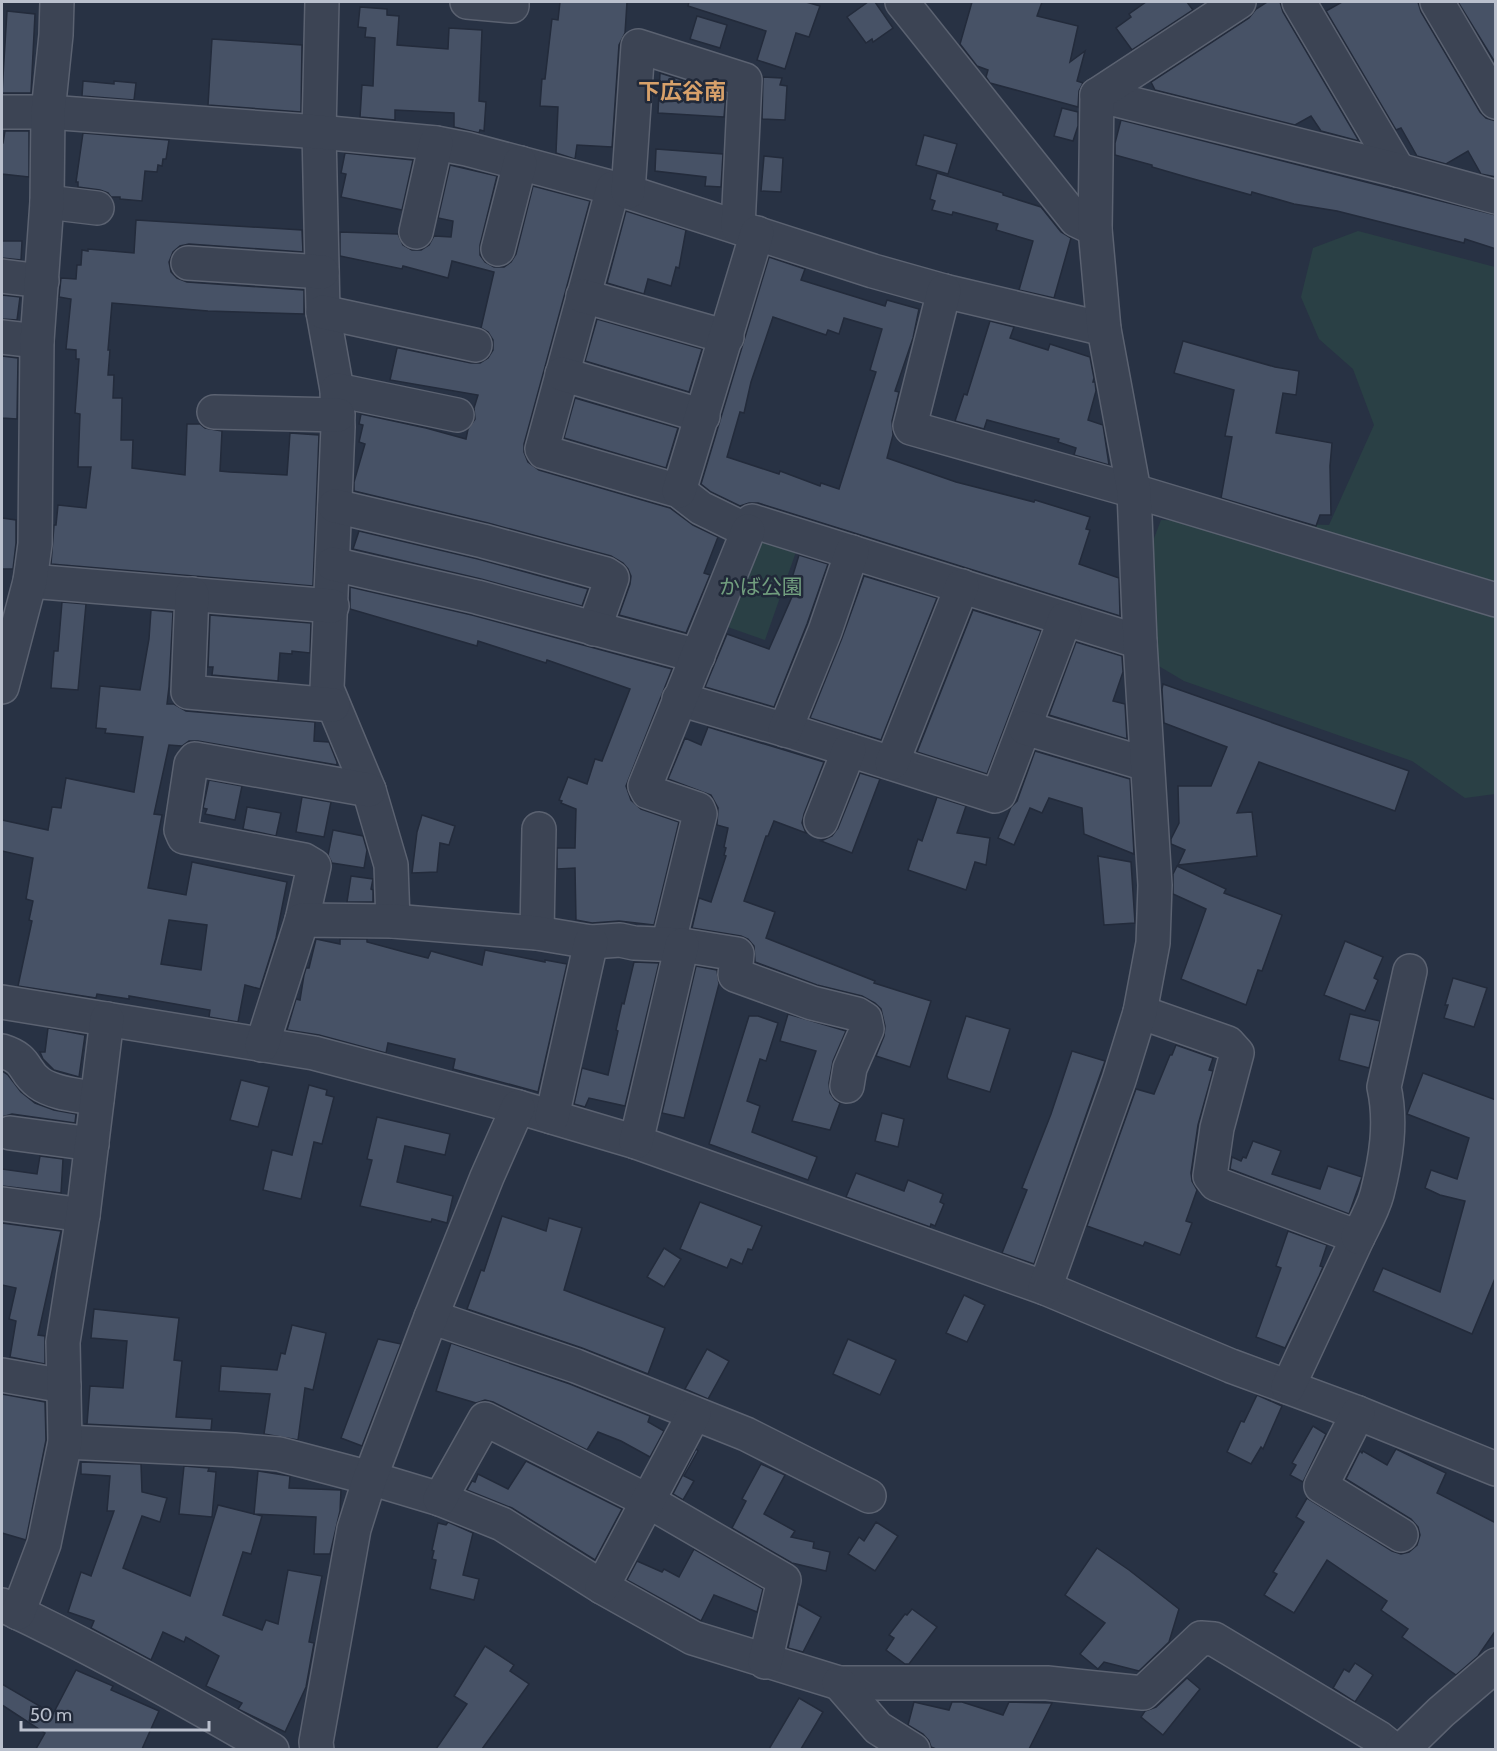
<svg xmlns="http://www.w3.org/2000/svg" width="1497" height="1751" font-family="Cabin,'Noto Sans JP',sans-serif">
<rect width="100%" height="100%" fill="#283244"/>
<g fill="#2a4045">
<polygon points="1358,231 1495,267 1495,794 1465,798 1412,761 1184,681 1157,665 1150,549 1161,520 1329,525 1374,425 1353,369 1319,339 1301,297 1313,248"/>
<polygon points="758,532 798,546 765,640 725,626"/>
</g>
<g fill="#475266" stroke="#232b3b" stroke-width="1.5" fill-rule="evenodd">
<polygon points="560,2 627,2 625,33 619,45 612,147 577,145 575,159 556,153 558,107 540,106 542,79 545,79 552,19 558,20"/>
<polygon points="689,2 806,2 820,6 809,37 796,33 785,69 757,60 766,31 688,6"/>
<polygon points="868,2 875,2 893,28 873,42 872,39 866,43 847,17"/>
<polygon points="972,2 1042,2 1037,16 1078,26 1070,62 1085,51 1077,81 1083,83 1079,91 1078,107 990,83 986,77 988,70 977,66 960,44"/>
<polygon points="1146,2 1187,2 1193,10 1132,50 1116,28 1131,17 1129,14"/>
<polygon points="1267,2 1280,2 1283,12 1359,141 1321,131 1311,116 1295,125 1155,90 1151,82 1249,18 1256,9"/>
<polygon points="1342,2 1418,2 1421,12 1480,112 1486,118 1496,121 1496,177 1481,174 1468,151 1446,164 1417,156 1401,128 1396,130 1326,11"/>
<polygon points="1458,2 1496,2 1496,64"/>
<polygon points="360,7 387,9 387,15 399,16 397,45 448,49 449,28 482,30 479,101 486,102 484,131 480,130 479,133 454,127 454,113 395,110 395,120 360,117 362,85 373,86 375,38 365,37 366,28 358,27"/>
<polygon points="7,11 35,14 31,93 2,93"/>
<polygon points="697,16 727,25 720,48 690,39"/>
<polygon points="212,39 302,45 301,112 208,105"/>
<polygon points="660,73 726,94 724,117 658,113"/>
<polygon points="763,77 782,78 780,85 787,86 785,120 762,119"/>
<polygon points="83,81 114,84 114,81 136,83 134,100 82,96"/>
<polygon points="1062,108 1078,112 1078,126 1073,141 1054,136"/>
<polygon points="1121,120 1496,215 1496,249 1465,239 1464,243 1337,211 1294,204 1252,192 1251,195 1190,178 1152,167 1152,165 1115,155 1115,143"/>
<polygon points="5,131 29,131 29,177 2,174 2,143 3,143"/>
<polygon points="83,133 169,140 166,159 163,159 162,166 158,165 157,172 145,171 142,201 120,199 120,197 111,197 108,193 100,190 78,187 78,182 76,182"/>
<polygon points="924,135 957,144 948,174 916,165"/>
<polygon points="656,149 723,154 721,187 705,186 706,177 655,171"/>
<polygon points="345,153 413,160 402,210 341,197 346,174 341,173"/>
<polygon points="764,156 783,158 781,192 761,191"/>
<polygon points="450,165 497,176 480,245 480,255 485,262 494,267 504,267 511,262 516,254 533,186 590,201 524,444 524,452 528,462 539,470 670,508 693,525 718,537 704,573 710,575 686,633 619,615 630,584 631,576 628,569 623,563 611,556 488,523 354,491 354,482 365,444 359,442 363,425 359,424 361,414 426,428 466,439 468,429 475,419 474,408 478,395 390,380 397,348 399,348 471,363 480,363 488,358 493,350 493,340 488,332 481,328 494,272 452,261 448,278 403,266 402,269 340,256 340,232 398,234 403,245 412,250 421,250 429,245 434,236 451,237 453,221 438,218"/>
<polygon points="937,173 1003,193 1003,195 1041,207 1061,232 1071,238 1054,298 1019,290 1033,241 996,230 998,224 953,212 952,215 932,210 935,201 930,199"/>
<polygon points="626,211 686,230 679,268 676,267 671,286 648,279 644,294 607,283"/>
<polygon points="136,220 302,230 303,252 189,244 180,246 173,252 169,262 171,272 177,278 187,282 304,290 304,314 208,311 112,303 108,350 110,350 108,375 114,375 113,398 122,398 121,440 133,440 132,468 185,475 187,424 200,424 205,428 222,431 220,471 230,472 287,475 290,433 319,435 313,586 51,564 54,525 56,525 58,505 86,508 91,467 78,467 80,414 75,413 79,359 76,359 76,350 66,349 71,299 59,297 61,278 76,279 77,265 81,265 82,250 88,251 88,249 134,253"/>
<polygon points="2,241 22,241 21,260 2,258"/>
<path d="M769,257L805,269L801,280L885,306L887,300L919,309L913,338L895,391L899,392L892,421L893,435L887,458L956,482L1034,502L1035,500L1090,517L1086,529L1090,530L1079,564L1119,578L1120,616L758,503H749L740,506L711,492L701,484ZM773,317L826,335L828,330L839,334L844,318L882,329L870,370L876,372L839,489L821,483L820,486L780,471L779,474L727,457L740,412L744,413L751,382Z"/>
<polygon points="2,295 20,297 17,320 2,319"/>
<polygon points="597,319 702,349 689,392 585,361"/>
<polygon points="990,321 1014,327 1010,338 1048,350 1050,344 1090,357 1094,378 1093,382 1095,382 1096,391 1088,420 1103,425 1109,465 1074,455 1076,448 1058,442 1059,439 987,420 984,429 955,421 964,394 967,395"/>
<polygon points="1183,341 1275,367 1299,371 1296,395 1283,393 1276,433 1332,443 1330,466 1331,515 1320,515 1316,526 1221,498 1232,437 1225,436 1234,390 1174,373"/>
<polygon points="2,356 18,358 17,419 2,418"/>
<polygon points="575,398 678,428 666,468 564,438"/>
<polygon points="2,518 16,520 16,543 13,569 2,569"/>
<polygon points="359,531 478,559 588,589 582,606 481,579 353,549"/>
<polygon points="799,555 828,564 807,624 774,707 705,687 727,634 769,649 798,583 794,581 794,579 792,578"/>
<polygon points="864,576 937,598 881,740 810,718 842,638"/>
<polygon points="350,587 472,615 672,669 626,786 631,800 641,809 679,822 654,925 619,921 592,923 576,920 575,868 557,869 557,848 575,848 576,809 561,803 562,801 559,800 568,777 587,784 595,759 602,761 630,689 547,660 546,663 478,641 477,646 350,609"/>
<polygon points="62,602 86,604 78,690 51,688 54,651 58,651"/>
<path d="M151,610L173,612L169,687L167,704H174L186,711L315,722L314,741L329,742L337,762V765L198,741H189L182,746L169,745L154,814L162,815L148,888L186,895L192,862L287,882L276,938L260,989L245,985L238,1022L209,1017L210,1010L129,996V999L97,994L96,998L18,986L32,921L29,920L33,901L26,899L33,858L2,851V820L48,830L52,807L61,808L66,778L134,792L143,737L105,733L106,729L96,728L100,686L140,690L149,639ZM169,920L207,925L201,970L161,964Z"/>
<polygon points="973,610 1041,631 987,774 917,752"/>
<polygon points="210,615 311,623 310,653 292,651 292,654 280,653 278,681 212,675 213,667 208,667"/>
<polygon points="1076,642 1122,656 1123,672 1113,701 1125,704 1127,739 1049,715"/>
<polygon points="1163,684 1409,771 1395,811 1259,762 1237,813 1252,812 1257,856 1178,865 1185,850 1171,844 1171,839 1179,823 1178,786 1211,786 1227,747 1164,723 1162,689"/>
<polygon points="708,727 824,762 804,814 802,823 806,833 774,821 768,836 766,836 744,901 775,912 766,938 875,981 874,983 931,1001 910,1067 876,1056 884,1036 885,1026 881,1009 875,1003 862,996 817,985 755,962 754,946 748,939 741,936 692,928 699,898 711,902 726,856 724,855 726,848 724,847 728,828 717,825 718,808 711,795 668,779 685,738 701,745"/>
<polygon points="1035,751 1130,779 1134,854 1084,834 1082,808 1049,798 1042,813 1030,808 1014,845 998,838 1011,807 1017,801"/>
<polygon points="860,773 880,779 852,853 821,841 832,836 838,828"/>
<polygon points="209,780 242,786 235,820 205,814 207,809 203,808"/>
<polygon points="302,797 331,802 324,837 296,832"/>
<polygon points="937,797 966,806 957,833 990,838 986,865 975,862 966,890 908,870 918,839 922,841"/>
<polygon points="247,807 281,813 276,836 243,829"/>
<polygon points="422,815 455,826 449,845 440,843 437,872 412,873 417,832"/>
<polygon points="333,830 363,836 367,850 364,868 332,863 328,855"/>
<polygon points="1098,856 1131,862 1135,923 1104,925"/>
<polygon points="1177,866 1226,889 1224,893 1282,915 1262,971 1258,970 1246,1005 1181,979 1206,909 1173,894 1173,874"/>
<polygon points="351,876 373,879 371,889 373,890 373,902 347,902"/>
<polygon points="316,939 340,944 340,939 367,939 367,942 408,953 428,958 431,951 482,965 485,950 545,962 545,960 567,964 538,1092 453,1069 455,1059 388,1043 386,1053 319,1035 287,1030 296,999 300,1000 304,975 306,968 309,968"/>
<polygon points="1345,941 1383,957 1374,978 1378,980 1365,1011 1324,995"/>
<polygon points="634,962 659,963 625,1106 589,1098 585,1107 574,1104 582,1068 608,1075 618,1031 616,1030 622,1003 624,1004"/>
<polygon points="696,966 717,970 719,984 684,1118 662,1113"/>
<polygon points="1453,978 1487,988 1474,1027 1444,1018 1448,1005 1445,1005"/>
<polygon points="788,1014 846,1031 833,1061 829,1083 830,1093 835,1100 840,1103 830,1130 792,1121 816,1051 780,1041"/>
<polygon points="1350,1014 1380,1021 1369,1068 1339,1060"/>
<polygon points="749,1016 758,1016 778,1023 766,1061 760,1059 747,1101 760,1106 752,1132 817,1157 808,1180 709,1144"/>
<polygon points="966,1016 1010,1029 990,1092 948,1079 947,1076"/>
<polygon points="48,1028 85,1035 79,1077 54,1070 43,1059 40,1052 45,1052"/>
<polygon points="1176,1045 1213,1058 1209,1070 1213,1071 1198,1125 1191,1173 1192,1181 1197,1190 1186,1221 1192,1223 1180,1255 1145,1242 1143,1246 1087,1226 1136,1089 1154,1094 1170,1055 1172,1055"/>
<polygon points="1072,1051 1105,1061 1034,1264 1002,1253 1027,1190 1022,1188 1051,1114"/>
<polygon points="2,1071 8,1075 21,1092 35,1103 54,1110 76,1114 75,1123 12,1114 2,1117"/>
<polygon points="1423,1073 1496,1100 1496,1276 1472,1334 1373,1291 1383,1268 1440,1292 1465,1201 1440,1195 1425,1188 1431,1170 1457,1179 1469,1138 1407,1114"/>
<polygon points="241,1080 269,1087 258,1127 230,1120"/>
<polygon points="309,1085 327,1090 326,1095 334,1097 322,1144 314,1142 301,1199 263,1190 272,1150 292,1155"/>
<polygon points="882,1113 904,1119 898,1147 875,1141"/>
<polygon points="377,1117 450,1134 445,1155 405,1146 397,1182 453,1196 447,1223 432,1219 431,1222 360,1206 372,1160 367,1159"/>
<polygon points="1253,1141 1281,1151 1272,1174 1320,1189 1328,1166 1362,1177 1349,1214 1230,1169 1232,1157 1241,1161 1243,1157 1246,1158"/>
<polygon points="40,1156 63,1159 61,1193 2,1186 2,1169 37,1174"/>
<polygon points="856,1173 904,1191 908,1180 943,1194 940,1202 944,1204 935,1226 931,1224 930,1227 846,1197"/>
<polygon points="700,1202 762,1226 752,1250 748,1249 742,1264 731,1259 727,1268 680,1249"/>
<polygon points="502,1216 546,1231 549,1218 582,1228 564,1290 665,1328 648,1374 582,1348 467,1309 481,1270 484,1271"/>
<polygon points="2,1223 61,1231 38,1335 45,1336 45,1364 10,1357 16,1321 9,1319 16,1288 2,1285"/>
<polygon points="1288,1231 1327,1245 1320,1266 1323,1267 1319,1276 1285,1348 1256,1337 1281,1268 1276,1266"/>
<polygon points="664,1248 681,1259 664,1287 647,1277"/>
<polygon points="964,1295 985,1305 967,1342 946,1333"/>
<polygon points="94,1309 179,1318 174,1360 182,1361 176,1417 212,1419 211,1430 84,1424 87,1424 90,1386 123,1388 127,1341 91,1338"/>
<polygon points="292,1325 326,1333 313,1390 305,1388 298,1440 264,1434 270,1394 219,1391 221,1366 277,1370 281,1353 285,1354"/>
<polygon points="378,1339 401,1344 362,1446 341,1438"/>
<polygon points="848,1339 896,1360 880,1395 833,1374"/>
<polygon points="451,1343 570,1384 650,1416 648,1422 664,1431 650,1457 621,1441 598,1432 587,1450 493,1402 485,1400 476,1403 436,1391"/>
<polygon points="707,1349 729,1361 708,1399 685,1389"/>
<polygon points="2,1394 45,1402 46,1440 26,1540 2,1533"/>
<polygon points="1257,1395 1282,1406 1263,1449 1261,1447 1251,1464 1227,1452 1241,1421 1244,1422"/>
<polygon points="1313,1426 1326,1434 1303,1482 1290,1475 1296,1465 1292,1463"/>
<polygon points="696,1449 698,1451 684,1476 694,1481 683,1500 673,1494"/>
<polygon points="1396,1449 1446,1473 1437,1493 1496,1523 1496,1630 1478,1656 1456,1675 1402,1637 1408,1629 1381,1610 1387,1601 1327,1560 1294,1613 1264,1595 1277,1574 1273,1572 1304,1522 1296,1517 1307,1498 1392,1551 1401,1554 1409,1552 1417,1545 1420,1535 1418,1527 1411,1519 1346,1479 1360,1451 1362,1453 1363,1451 1387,1465"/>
<polygon points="526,1461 622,1509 595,1560 512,1508 467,1490 472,1481 475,1482 478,1474 508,1489"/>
<polygon points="81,1462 141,1464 142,1492 167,1498 160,1522 142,1516 123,1568 190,1596 218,1505 262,1516 251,1554 243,1552 223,1615 262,1630 266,1620 278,1624 288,1570 322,1576 309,1642 314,1643 306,1687 285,1732 238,1709 242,1703 206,1686 219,1656 186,1637 184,1642 163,1632 151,1660 91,1628 94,1621 68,1612 81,1572 91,1576 114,1511 107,1511 110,1476 81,1474"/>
<polygon points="761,1464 785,1475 764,1514 795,1531 791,1537 814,1542 813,1548 830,1552 826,1571 792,1563 732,1528 746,1501 742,1499"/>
<polygon points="184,1466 209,1468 208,1471 216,1472 212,1517 179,1514"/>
<polygon points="258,1471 290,1476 289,1488 341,1490 340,1511 330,1554 314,1554 316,1517 254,1514"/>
<polygon points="448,1522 473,1533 463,1575 479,1579 474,1600 430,1589 436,1560 432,1559 434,1551 432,1550 438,1523 446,1525"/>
<polygon points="876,1522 898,1536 875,1571 848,1554 859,1537 864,1541"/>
<polygon points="1097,1548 1129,1570 1179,1609 1169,1642 1139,1671 1104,1662 1098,1669 1080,1654 1105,1623 1065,1595"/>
<polygon points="694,1549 763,1589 757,1612 714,1595 701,1621 627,1580 637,1561 662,1572 664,1569 679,1577"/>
<polygon points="798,1604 821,1617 803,1652 788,1648"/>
<polygon points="912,1609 937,1627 909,1664 905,1664 886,1650 894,1638 889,1635 905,1614 907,1615"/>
<polygon points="485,1646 514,1665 510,1671 529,1684 482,1749 436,1749 467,1704 454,1696"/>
<polygon points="1355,1663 1373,1675 1355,1702 1333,1688 1344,1669 1349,1672"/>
<polygon points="76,1670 113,1686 111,1690 159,1711 142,1749 36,1749 45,1733 2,1705 2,1684 53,1714"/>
<polygon points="1187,1678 1200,1689 1163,1735 1141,1717 1145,1711 1156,1707"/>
<polygon points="799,1698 823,1712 801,1749 769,1749"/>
<polygon points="914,1702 949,1710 952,1702 962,1702 1003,1715 1009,1702 1052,1703 1029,1749 936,1749 931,1747 929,1741 923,1734 908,1725"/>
</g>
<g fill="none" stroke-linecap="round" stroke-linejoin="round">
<defs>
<g id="minor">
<polyline points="322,2 319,132 323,312 337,390 338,427 327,689 369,790 391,865 393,921"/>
<polyline points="467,2 512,6 512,2"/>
<polyline points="902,2 1076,220 1095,229"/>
<polyline points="1299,2 1398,170"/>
<polyline points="1437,2 1496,102"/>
<polyline points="1097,95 1398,170 1496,197"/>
<polyline points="2,112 48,112 319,132 436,143 467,149 628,192 873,271 944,291 1104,329"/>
<polyline points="613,188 542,449 544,452 679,491 701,508 748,531 752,521 1140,642"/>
<polyline points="628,192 638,46 745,80 738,227"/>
<polyline points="47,202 97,208"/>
<polyline points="416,232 436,143"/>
<polyline points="498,249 520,163"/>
<polyline points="188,263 322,272"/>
<polyline points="2,276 42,281"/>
<polyline points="944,291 910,426 911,428 1134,491 1496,600"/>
<polyline points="583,296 727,337"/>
<polyline points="323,312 475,345"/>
<polyline points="2,337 37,341"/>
<polyline points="562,374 703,416"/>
<polyline points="337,390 457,415"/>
<polyline points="214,412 338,415"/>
<polyline points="679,491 757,233"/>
<polyline points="335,506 483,541 606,574 612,578 594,629"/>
<polyline points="333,564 477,597 698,656"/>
<polyline points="30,581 332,606"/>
<polyline points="192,594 188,692 333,705"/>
<polyline points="2,687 30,581 35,544 37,341 47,202 48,112 56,35 57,2"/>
<polyline points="679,699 796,733 995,796 999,794 1065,619"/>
<polyline points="1025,728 1146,764"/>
<polyline points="785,730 825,631 852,552"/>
<polyline points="892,763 962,586"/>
<polyline points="821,821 849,750"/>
<polyline points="302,920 314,866 304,860 184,837 181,830 191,764 195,759 369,790"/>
<polyline points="537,933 539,829"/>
<polyline points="668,945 700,814 698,809 648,792 645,786 748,531"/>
<polyline points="2,1002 314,1053 518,1107 636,1142 1045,1288 1231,1366 1358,1413 1496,1469"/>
<polyline points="1140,1012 1228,1043 1237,1053 1217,1128 1210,1176 1216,1184 1358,1237 1288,1387"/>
<polyline points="262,1045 302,920 393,921 537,933 591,942 620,940 634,943 682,945 737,954 735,975 812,1003 857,1014 865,1019 867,1029 850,1068 847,1086"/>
<path d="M2,1051C30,1060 21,1070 39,1083C54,1094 79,1095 97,1099"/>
<polyline points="552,1117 591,942"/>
<polyline points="10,1133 92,1144"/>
<polyline points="636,1142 682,945"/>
<polyline points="3,1204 83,1215"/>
<path d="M1358,1237C1365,1223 1373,1209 1377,1194C1386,1159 1392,1123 1384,1087L1410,971"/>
<polyline points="1045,1288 1119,1080 1140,1012 1153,943 1155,885 1140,642 1134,491 1104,329 1095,229 1097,95 1239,2"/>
<polyline points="431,1317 576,1366 746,1434 869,1496"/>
<polyline points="2,1375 64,1386"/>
<polyline points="1358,1413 1321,1486 1401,1535"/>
<polyline points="65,1442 234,1450 279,1454 370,1478 440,1499 502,1524 602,1587 693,1638 839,1683 1047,1683 1143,1693 1201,1638 1214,1639 1379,1738 1394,1750"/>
<polyline points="440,1499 485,1419 648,1501 784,1580 765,1662"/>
<polyline points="602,1587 694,1414"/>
<path d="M2,1605C94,1648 183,1698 272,1750"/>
<polyline points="18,1613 44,1544 65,1442 63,1342 83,1215 107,1019"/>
<polyline points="839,1683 878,1728 913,1750"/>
<polyline points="317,1750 316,1742 354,1529 370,1478 431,1317 487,1177 518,1107"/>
<polyline points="1402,1750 1441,1712 1496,1665"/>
</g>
</defs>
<use href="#minor" stroke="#5b6271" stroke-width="36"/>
<use href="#minor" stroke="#3c4454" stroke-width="33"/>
</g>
<g text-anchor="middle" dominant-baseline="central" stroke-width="5" stroke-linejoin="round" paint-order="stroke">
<g font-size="21" fill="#719e7e" stroke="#212939">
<text x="761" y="586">かば公園</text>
</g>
<g font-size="22" font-weight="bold" fill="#d8a16a" stroke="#212939">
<text x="682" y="91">下広谷南</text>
</g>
</g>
<rect width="1497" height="1751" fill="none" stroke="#bac0cd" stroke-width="6"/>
<path d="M21 1721v9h188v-9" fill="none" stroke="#bac0cd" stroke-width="3"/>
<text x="30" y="1721" font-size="18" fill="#bac0cd" stroke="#212939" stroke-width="4.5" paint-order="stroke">50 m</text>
</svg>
